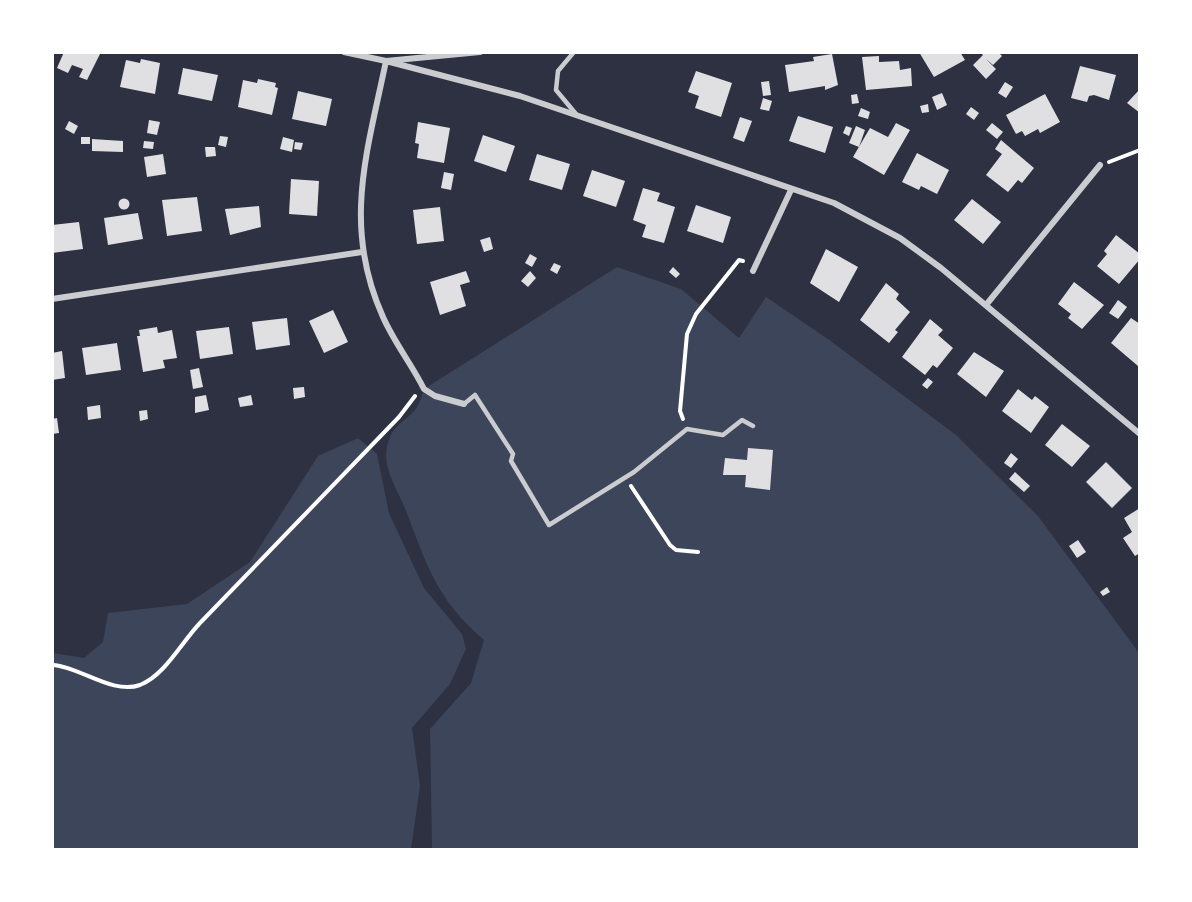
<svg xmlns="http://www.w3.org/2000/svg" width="1192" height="902" font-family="Ubuntu,sans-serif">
<rect width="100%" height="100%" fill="#2d3142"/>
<g fill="#3c4559">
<path d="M617,267L681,289L739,338L766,297L828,339L956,435L1038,516L1139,653V849H432L430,729L471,683L484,640C437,600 427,566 406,511C397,487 378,465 390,437C395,424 407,420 415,410C419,405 422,396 424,389Z"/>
<polygon points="358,438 377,454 389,513 424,588 462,634 466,649 450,684 412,728 420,786 411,849 53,850 53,653 84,658 103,642 108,613 187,604 250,562 318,456"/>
</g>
<g fill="#e0e0e3">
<polygon points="64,52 101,52 87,80 79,77 83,69 72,65 68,73 57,68"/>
<polygon points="919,52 960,52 965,60 934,77"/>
<polygon points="980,52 998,52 1002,56 993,65 986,59 996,69 986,79 973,65 983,55"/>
<polygon points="832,54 838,85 825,90 825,86 789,92 785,65 814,61 813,57"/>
<polygon points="879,56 879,62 899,61 900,70 911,68 912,86 866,90 862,57"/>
<polygon points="141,59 160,63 155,94 120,87 126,60 140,63"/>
<polygon points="1080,66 1116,75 1109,100 1094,95 1089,96 1087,102 1071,98"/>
<polygon points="183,68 218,75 212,101 178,94"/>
<polygon points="696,71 732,83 721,117 695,108 699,96 688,92"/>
<polygon points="258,79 276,83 275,87 278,88 272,115 238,107 243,80 257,83"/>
<polygon points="769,81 771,95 763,96 761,82"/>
<polygon points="1005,82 1013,87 1006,98 998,93"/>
<polygon points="1140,89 1140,113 1127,103"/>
<polygon points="298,91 332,99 326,126 292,119"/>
<polygon points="942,93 947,105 937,110 932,97"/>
<polygon points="857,94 859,103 852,104 851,95"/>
<polygon points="1045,94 1060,122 1040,133 1038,129 1025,136 1022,131 1016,134 1006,115"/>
<polygon points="763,98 772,101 769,111 760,109"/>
<polygon points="928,104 929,112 922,113 920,106"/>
<polygon points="971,107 979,113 974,120 966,114"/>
<polygon points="861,108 870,112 868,119 858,116"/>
<polygon points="798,116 833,127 825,153 789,141"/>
<polygon points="740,117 752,121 744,142 733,138"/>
<polygon points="149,120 160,122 157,135 147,133"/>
<polygon points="69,121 78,126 74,134 65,129"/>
<polygon points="418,122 450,128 444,163 417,158 419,144 415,143"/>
<polygon points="896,123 910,130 884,175 853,157 870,128 888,137"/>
<polygon points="992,123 1003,132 997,139 986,130"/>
<polygon points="846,126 852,128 849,136 843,133"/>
<polygon points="856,126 865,130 859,147 849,143"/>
<polygon points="483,135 515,146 506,172 474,161"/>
<polygon points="220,136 228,137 226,147 218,145"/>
<rect x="81" y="137" width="9" height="7"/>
<polygon points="283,137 294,140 292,152 280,149"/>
<polygon points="92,139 123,141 123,152 92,151"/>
<polygon points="1001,140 1034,168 1022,183 1018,180 1008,192 986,175 1002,154 995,149"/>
<polygon points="144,141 154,142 153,149 143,148"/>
<polygon points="295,142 303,143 301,150 294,149"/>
<polygon points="205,147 215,147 216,156 206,157"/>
<polygon points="917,153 949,170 937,194 921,186 919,190 902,182"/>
<polygon points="163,154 166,174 147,177 144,157"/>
<polygon points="537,154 570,164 562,190 529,180"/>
<polygon points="592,170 625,181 616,207 583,196"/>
<polygon points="444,172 454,174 451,190 441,188"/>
<polygon points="291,179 319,181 317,216 289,214"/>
<polygon points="643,188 660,193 657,201 675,207 664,243 642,237 646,225 633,220"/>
<polygon points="197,197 202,231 167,236 162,200"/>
<circle cx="124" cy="204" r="5.5"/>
<polygon points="972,199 1001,222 983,244 954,220"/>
<polygon points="696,205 731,217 723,243 687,231"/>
<polygon points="259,206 261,227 230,235 225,209"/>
<polygon points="440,207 444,241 417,244 413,210"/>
<polygon points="138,213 143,239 108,245 104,218"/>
<polygon points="79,222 83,249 52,253 52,225"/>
<polygon points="1116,235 1140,254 1140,259 1119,284 1097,266 1107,254 1104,251"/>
<polygon points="490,237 493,249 484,252 480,240"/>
<polygon points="826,249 858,267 839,302 810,283"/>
<polygon points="530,254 537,258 532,267 525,263"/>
<polygon points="554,263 561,266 557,274 550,270"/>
<polygon points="673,267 680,274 676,278 669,272"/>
<polygon points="466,271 470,282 460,285 466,306 440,315 430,282"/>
<polygon points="530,271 536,278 528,287 521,281"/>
<polygon points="1074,282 1104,305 1082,329 1068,318 1071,314 1058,304"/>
<polygon points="886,283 899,294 896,299 910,312 895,330 898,332 889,343 860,320"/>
<polygon points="1118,300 1127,307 1118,319 1109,313"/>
<polygon points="333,310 348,342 324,353 309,321"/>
<polygon points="287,318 290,345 256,350 252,322"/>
<polygon points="1131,318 1140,324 1138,366 1111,343"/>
<polygon points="930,319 943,330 938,335 953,348 937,368 933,365 925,375 902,357"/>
<polygon points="157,327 158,333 172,330 177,358 163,360 165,368 143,372 137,336 140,336 139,330"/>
<polygon points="229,327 233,354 200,359 196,331"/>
<polygon points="117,343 121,370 86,375 82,348"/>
<polygon points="62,351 65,378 52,380 52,353"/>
<polygon points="974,352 1004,371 986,397 957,374"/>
<polygon points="199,368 203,387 193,389 190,370"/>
<polygon points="928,378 933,382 927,389 922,385"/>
<polygon points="304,387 305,397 294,399 293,388"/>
<polygon points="1018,389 1032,400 1035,396 1049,407 1031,433 1002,411"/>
<polygon points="206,395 209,410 195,413 195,397"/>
<polygon points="251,395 253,405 240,407 238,398"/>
<polygon points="100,405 101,418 88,420 87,407"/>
<polygon points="147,410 148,419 140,421 139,411"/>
<polygon points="57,418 59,433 52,434 52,419"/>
<polygon points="1062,424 1090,446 1072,467 1045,445"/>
<polygon points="748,448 773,450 770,490 745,487 746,475 723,475 725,458 747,460"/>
<polygon points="1011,453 1018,459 1011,468 1004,463"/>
<polygon points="1106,462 1132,488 1112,508 1086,482"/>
<polygon points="1015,472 1030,486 1024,492 1009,479"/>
<polygon points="1140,508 1140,553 1135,556 1123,538 1132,532 1124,518"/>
<polygon points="1078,540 1086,552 1077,558 1069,546"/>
<polygon points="1107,587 1110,592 1103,596 1100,592"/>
</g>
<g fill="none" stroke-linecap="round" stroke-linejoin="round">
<g stroke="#fff" stroke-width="4">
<polyline points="1109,162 1140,150"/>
<polyline points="683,419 680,411 687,334 696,314 739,260 743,261"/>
<polyline points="631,486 670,545 676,550 698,552"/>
<path d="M52,665C79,666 112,695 140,685C165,675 181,643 200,623C266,554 333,486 399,417L415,396"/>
</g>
<g stroke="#caccd0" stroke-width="4.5">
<polyline points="574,52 558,71 556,90 576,114"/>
<polyline points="464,404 475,395 513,454 511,461 549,525 634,472 687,429 723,435 742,420 753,426"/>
</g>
<g stroke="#caccd0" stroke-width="6">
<polyline points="344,52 386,61 480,52"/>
<polyline points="753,271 791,190"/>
<polyline points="52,299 362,252"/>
<polyline points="986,305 1100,165"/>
<path d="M464,404L435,396L424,389C412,365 394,342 383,317C342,226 367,153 386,61L520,96L834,203L900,238L941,268L1140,434"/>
</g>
</g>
<rect width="1192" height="902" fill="none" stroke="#ffffff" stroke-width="108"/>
</svg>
